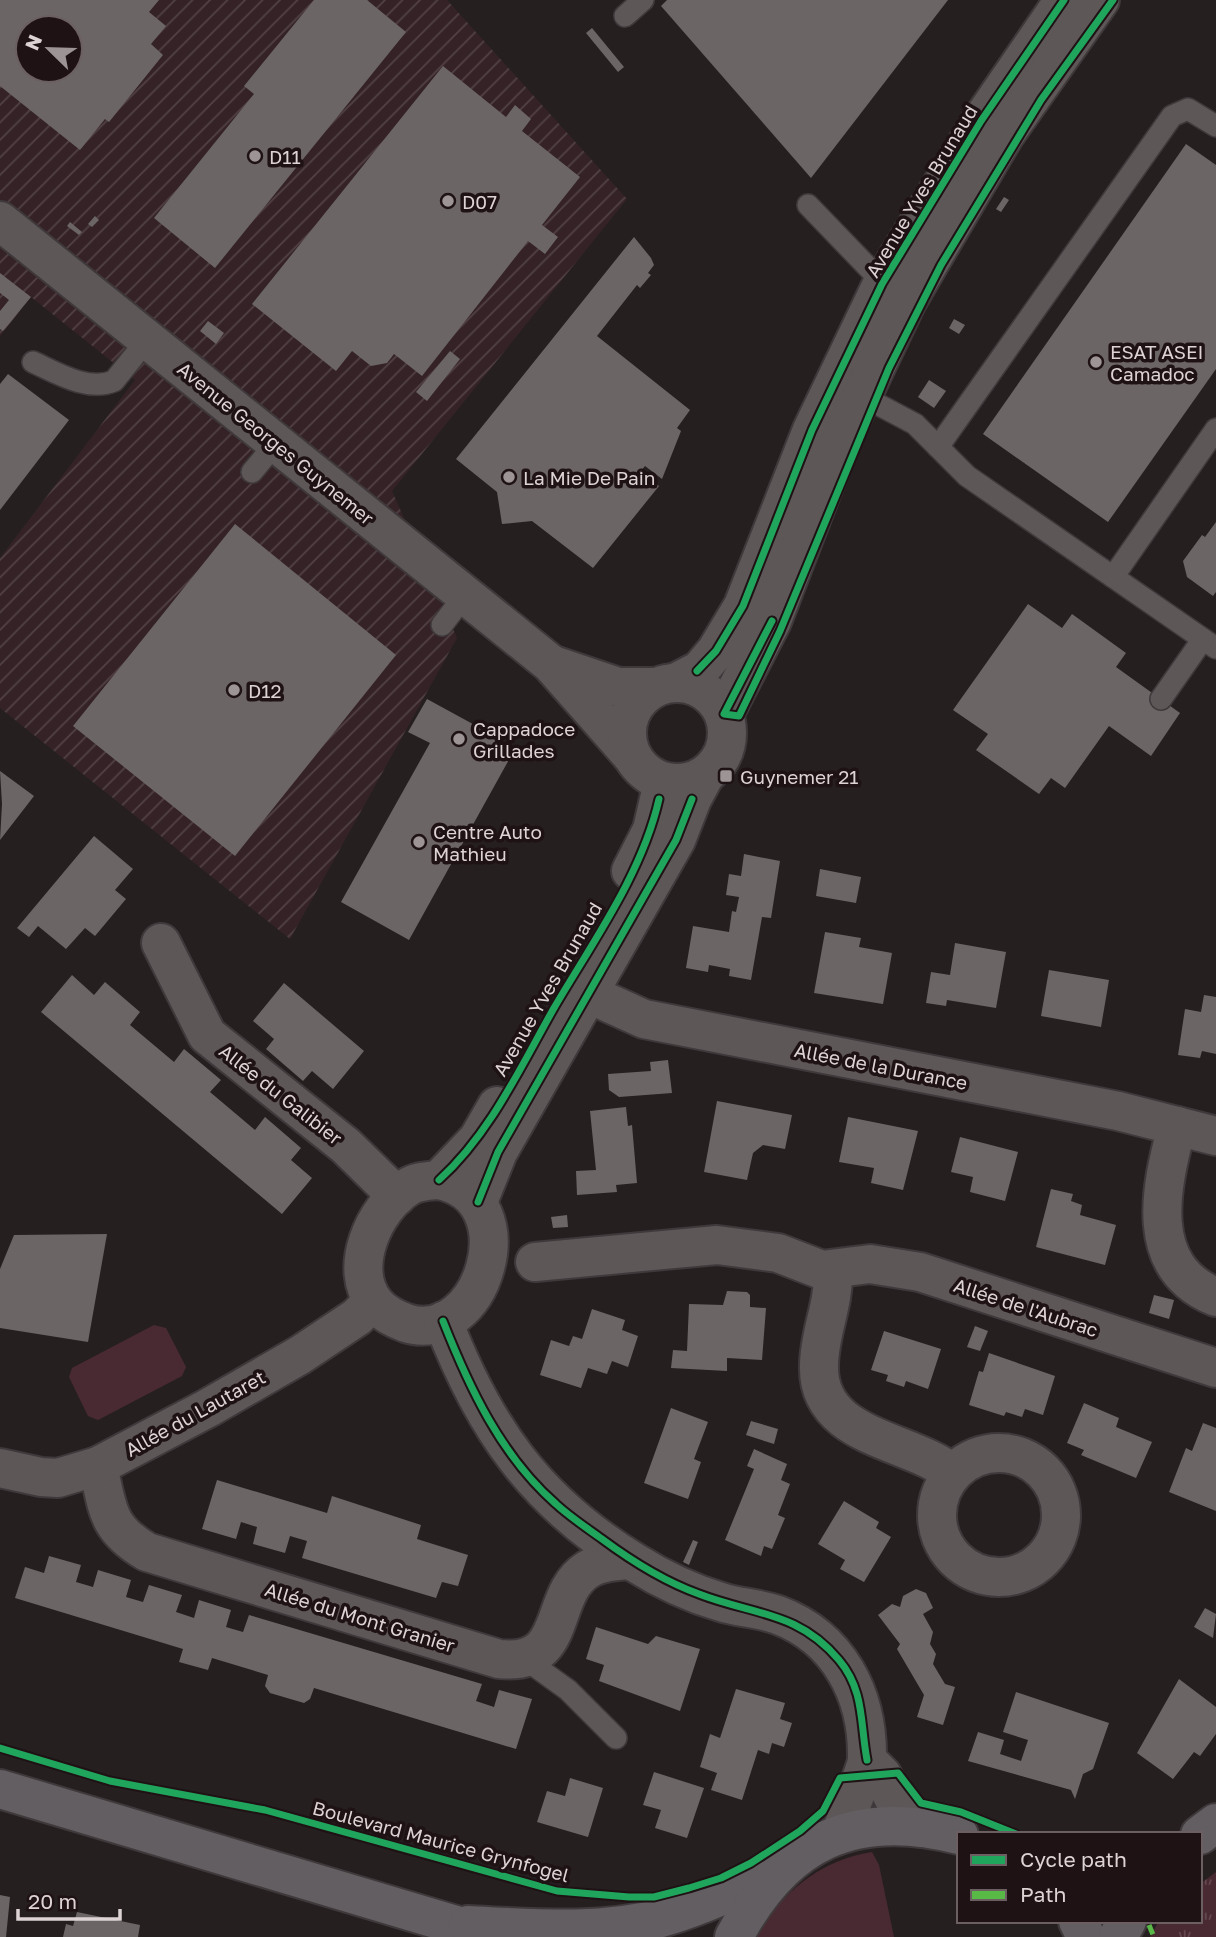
<svg xmlns="http://www.w3.org/2000/svg" width="1216" height="1937" font-family="'Golos Text',sans-serif">
<defs>
<pattern id="industrial-furrows" width="10" height="10" patternUnits="userSpaceOnUse" patternTransform="scale(1.75)"><rect width="10" height="10" fill="#342226"/><path d="M-1 1l2-2M0 10L10 0M9 11l2-2" fill="none" stroke="#514145"/></pattern>
<pattern id="park-tufts" width="24" height="20" patternUnits="userSpaceOnUse" patternTransform="scale(1.75)"><rect width="24" height="20" fill="#4a2a32"/><path d="M3 7l-1-3M5 7V3M7 7l1-3M15 17l-1-3M17 17v-4M19 17l1-3" fill="none" stroke="#64484f"/></pattern>
</defs>
<rect width="100%" height="100%" fill="#261f20"/>
<path fill="url(#industrial-furrows)" fill-rule="evenodd" d="M0,0H447L627,199L392,491L457,638L290,939L0,708V558L135,380L31,297L0,336ZM28,28H70V70H28Z"/>
<g fill="#4a2a32">
<polygon points="154,1325 166,1328 186,1367 182,1376 98,1420 88,1416 69,1377 72,1368"/>
<path d="M872,1852L879,1865L894,1937H751C784,1894 816,1861 872,1852Z"/>
</g>
<polygon fill="url(#park-tufts)" points="1216,1872 1216,1937 1150,1937 1159,1921 1200,1921 1200,1884"/>
<g fill="#6c6566" fill-rule="evenodd">
<path d="M0,0H159L149,12L166,26L151,44L163,55L109,122L105,119L80,150L0,86ZM28,28H70V70H28Z"/>
<polygon points="314,0 367,0 406,32 215,268 154,218 254,94 244,86"/>
<polygon points="667,0 948,0 811,178 661,6"/>
<polygon points="592,28 624,67 618,72 586,33"/>
<polygon points="443,66 506,117 515,105 531,119 522,131 580,177 542,225 558,237 545,254 528,241 422,376 394,354 387,363 371,366 352,351 336,371 252,304"/>
<polygon points="1186,144 1216,165 1216,369 1108,522 983,434"/>
<polygon points="1004,197 1009,200 1001,212 996,209"/>
<polygon points="95,216 99,220 92,227 88,224"/>
<polygon points="70,222 82,232 79,235 67,226"/>
<polygon points="634,237 651,258 654,265 648,273 651,275 640,288 637,285 597,336 690,410 677,428 681,431 662,479 645,466 641,471 659,486 593,568 532,521 502,524 497,492 456,459"/>
<polygon points="0,273 31,297 3,331 0,329 0,311 9,300 0,293"/>
<polygon points="954,319 965,325 959,334 949,328"/>
<polygon points="208,321 224,333 216,344 200,331"/>
<polygon points="450,351 460,359 427,401 416,392"/>
<polygon points="8,374 69,420 0,510 0,384"/>
<polygon points="929,380 946,391 934,408 918,397"/>
<polygon points="1216,522 1216,592 1213,596 1187,577 1183,561 1202,535 1205,537"/>
<polygon points="235,524 396,655 235,856 73,726"/>
<polygon points="1028,604 1062,628 1072,614 1126,653 1116,667 1180,713 1151,756 1109,726 1065,788 1051,778 1039,794 976,750 988,734 953,710"/>
<polygon points="427,699 493,735 511,756 409,940 341,902 430,743 408,732"/>
<polygon points="0,771 34,796 0,840 2,804"/>
<polygon points="94,836 133,869 115,890 126,899 95,936 85,928 66,949 38,926 29,937 17,928"/>
<polygon points="744,854 780,861 771,918 762,917 751,980 729,976 730,969 709,965 708,972 686,968 693,926 729,932 732,911 736,912 739,897 726,895 729,874 741,876"/>
<polygon points="820,869 861,877 856,903 816,896"/>
<polygon points="825,932 861,938 859,947 892,953 883,1004 814,993"/>
<polygon points="955,943 1006,952 996,1008 947,1000 946,1006 926,1003 931,972 950,975"/>
<polygon points="1049,970 1109,980 1101,1027 1041,1016"/>
<polygon points="72,975 94,995 105,982 140,1012 130,1025 174,1062 184,1049 221,1080 210,1092 255,1130 265,1117 301,1148 291,1160 312,1178 282,1214 41,1012"/>
<polygon points="284,983 364,1051 333,1089 312,1071 303,1081 266,1049 274,1039 253,1021"/>
<polygon points="1204,995 1216,997 1216,1054 1202,1051 1200,1058 1178,1055 1185,1009 1201,1012"/>
<polygon points="668,1060 672,1093 619,1097 609,1090 608,1074 651,1071 650,1062"/>
<polygon points="717,1101 792,1115 785,1149 763,1145 753,1153 747,1180 704,1172"/>
<polygon points="626,1107 628,1126 632,1125 637,1183 616,1185 617,1192 577,1195 576,1171 596,1170 590,1111"/>
<polygon points="848,1117 918,1131 903,1190 871,1183 874,1168 839,1162"/>
<polygon points="960,1137 1018,1152 1005,1201 970,1192 973,1177 951,1172"/>
<polygon points="1051,1189 1073,1194 1071,1201 1082,1205 1080,1215 1116,1225 1105,1265 1036,1247"/>
<polygon points="567,1215 568,1227 553,1228 551,1217"/>
<polygon points="107,1234 88,1342 0,1328 0,1269 14,1235"/>
<polygon points="727,1291 747,1292 750,1295 750,1307 766,1308 762,1360 727,1358 727,1371 671,1368 673,1350 687,1351 689,1304 723,1305"/>
<polygon points="1154,1295 1174,1300 1169,1319 1149,1313"/>
<polygon points="592,1309 625,1320 622,1330 638,1336 628,1367 612,1361 607,1374 588,1368 581,1388 540,1375 551,1340 569,1346 573,1336 582,1339"/>
<polygon points="975,1326 988,1331 980,1351 967,1347"/>
<polygon points="884,1331 941,1349 928,1389 906,1381 904,1387 886,1381 888,1375 871,1370"/>
<polygon points="989,1353 1055,1376 1043,1415 1025,1409 1022,1417 1006,1412 1004,1416 969,1405 979,1371 983,1372"/>
<polygon points="1084,1403 1119,1418 1116,1427 1152,1442 1136,1478 1081,1455 1084,1450 1067,1443"/>
<polygon points="671,1408 708,1422 694,1459 701,1462 688,1499 644,1483"/>
<polygon points="751,1421 778,1429 774,1444 746,1435"/>
<polygon points="1203,1423 1216,1428 1216,1511 1169,1492 1186,1448 1192,1451"/>
<polygon points="754,1449 787,1464 781,1480 790,1484 778,1515 785,1518 772,1549 764,1546 761,1556 725,1540 754,1469 747,1466"/>
<polygon points="217,1480 327,1513 332,1496 421,1525 417,1539 468,1555 458,1586 442,1582 436,1598 302,1558 307,1541 290,1536 285,1553 253,1544 257,1527 241,1522 236,1539 202,1529"/>
<polygon points="844,1501 879,1522 876,1528 891,1537 864,1582 840,1569 845,1560 818,1544"/>
<polygon points="693,1540 698,1542 689,1565 683,1562"/>
<polygon points="49,1556 81,1565 76,1582 93,1587 98,1570 131,1580 126,1597 143,1602 149,1585 182,1595 176,1612 194,1618 199,1600 231,1610 226,1627 243,1632 249,1615 482,1684 476,1701 494,1707 499,1690 532,1699 516,1749 314,1688 310,1699 304,1703 270,1693 265,1686 268,1675 212,1658 208,1670 179,1662 183,1649 15,1598 25,1567 44,1573"/>
<polygon points="916,1589 926,1593 933,1608 923,1614 933,1632 930,1644 936,1654 933,1664 945,1684 955,1687 943,1725 917,1717 924,1695 897,1649 900,1644 878,1615 892,1604 900,1607 903,1596"/>
<polygon points="1205,1608 1216,1614 1213,1638 1194,1627"/>
<polygon points="596,1627 648,1644 656,1636 700,1649 680,1711 599,1681 604,1665 586,1659"/>
<polygon points="1179,1679 1216,1707 1216,1734 1200,1756 1194,1752 1173,1779 1137,1753"/>
<polygon points="736,1689 785,1703 780,1719 792,1723 784,1747 772,1743 769,1754 758,1750 742,1800 711,1790 717,1773 700,1767 710,1734 720,1738"/>
<polygon points="1016,1692 1109,1723 1093,1769 1083,1774 1075,1799 1071,1790 968,1761 978,1732 1004,1740 1000,1754 1021,1761 1028,1740 1003,1732"/>
<polygon points="654,1772 704,1788 687,1838 655,1828 661,1810 643,1805"/>
<polygon points="570,1778 603,1788 588,1837 537,1822 547,1791 565,1796"/>
<polygon points="0,1895 10,1897 6,1937 0,1937"/>
<polygon points="77,1912 140,1925 138,1937 63,1937 66,1924 73,1926"/>
</g>
<g fill="none" stroke-linecap="round" stroke-linejoin="round">
<defs>
<g id="service">
<polyline points="625,16 643,0"/>
<polyline points="808,205 888,288"/>
<path d="M33,362C57,373 88,392 114,381L147,340"/>
<polyline points="862,396 915,424 967,476 1216,648"/>
<polyline points="938,447 1172,116 1188,109 1216,126"/>
<polyline points="252,472 276,443"/>
<polyline points="1113,577 1216,429"/>
<polyline points="442,625 465,595"/>
<polyline points="1161,699 1203,639"/>
<polyline points="525,1659 568,1690 616,1738"/>
</g>
<g id="minor">
<polyline points="0,221 551,664 632,756"/>
<polyline points="553,665 618,687 652,687"/>
<circle cx="677" cy="733" r="50"/>
<polyline points="675,683 700,670 716,651 743,606 812,430 882,284 981,121 1064,0"/>
<polyline points="724,714 772,621 842,438 907,301 1004,136 1100,0"/>
<polyline points="631,871 652,830 663,782"/>
<polyline points="161,943 207,1035 346,1146 397,1196"/>
<polyline points="589,994 644,1019 1118,1111 1216,1136"/>
<path d="M1177,1126C1161,1187 1142,1267 1216,1297"/>
<polyline points="439,1180 478,1139 497,1106"/>
<path d="M439,1180C530,1198 482,1348 406,1323C393,1318 383,1313 375,1303C347,1269 374,1208 408,1187C417,1181 428,1181 439,1180Z"/>
<polyline points="478,1202 498,1152 676,840 692,799 705,775"/>
<polyline points="535,1262 717,1245 778,1253 822,1270 870,1264 920,1272 1216,1368"/>
<path d="M833,1271C834,1306 819,1333 819,1366C817,1438 909,1439 952,1473"/>
<path d="M443,1321C484,1428 535,1501 634,1562C661,1579 690,1593 721,1602C739,1608 759,1608 778,1615C839,1638 868,1695 867,1758C867,1768 845,1819 841,1833"/>
<circle cx="999" cy="1515" r="62"/>
<path d="M98,1466C108,1509 106,1528 147,1552L499,1659C570,1667 547,1596 587,1570C600,1562 616,1561 630,1560"/>
<polyline points="0,1468 41,1477 58,1478 98,1466 208,1408 300,1355 357,1317 373,1301"/>
<polyline points="867,1760 882,1775 893,1797 922,1828"/>
</g>
<g id="secondary">
<polyline points="0,1789 496,1937"/>
<polyline points="1200,1835 1216,1823"/>
<polyline points="1078,1921 1086,1937"/>
<path d="M468,1925C532,1928 598,1934 661,1918C703,1906 742,1887 780,1869"/>
<path d="M734,1937C784,1842 853,1808 959,1835"/>
<polyline points="1118,1937 1127,1921"/>
</g>
</defs>
<use href="#service" stroke="#3f393b" stroke-width="24"/>
<use href="#minor" stroke="#3f393b" stroke-width="42"/>
<use href="#secondary" stroke="#3f393b" stroke-width="42"/>
<use href="#service" stroke="#5d5758" stroke-width="21"/>
<use href="#minor" stroke="#5d5758" stroke-width="38"/>
<use href="#secondary" stroke="#625e61" stroke-width="38"/>
<polyline stroke="#58b947" stroke-width="5" stroke-dasharray="10 5" stroke-linecap="butt" points="1149,1925 1154,1937"/>
<defs>
<g id="cycleway">
<polyline points="772,621 724,714 739,716 780,631 889,368 941,265 1041,100 1113,0"/>
<polyline points="697,671 716,651 743,606 812,430 882,284 981,121 1064,0"/>
<path d="M439,1180C490,1134 520,1068 554,1008C592,943 642,874 659,799"/>
<polyline points="478,1202 498,1152 676,840 692,799"/>
<path d="M443,1321C469,1387 501,1456 556,1504C570,1517 587,1528 602,1539C633,1562 663,1581 699,1594C753,1615 798,1611 839,1660C865,1691 860,1724 867,1760"/>
<polyline points="0,1748 110,1781 265,1810 557,1891 629,1897 654,1897 689,1888 721,1878 751,1863 800,1831 823,1811 840,1778 898,1773 921,1803 961,1812 1016,1834"/>
</g>
</defs>
<use href="#cycleway" stroke="#1f1215" stroke-width="11"/>
<use href="#cycleway" stroke="#20a55d" stroke-width="7"/>
</g>
<g fill="#9d9496" stroke="#1f1215" stroke-width="2.5">
<circle cx="255" cy="156" r="7"/>
<circle cx="448" cy="201" r="7"/>
<circle cx="1096" cy="362" r="7"/>
<circle cx="509" cy="477" r="7"/>
<circle cx="234" cy="690" r="7"/>
<circle cx="459" cy="739" r="7"/>
<rect x="719" y="769" width="14" height="14" rx="3.5"/>
<circle cx="419" cy="842" r="7"/>
</g>
<g text-anchor="middle" dominant-baseline="central" stroke-width="7" stroke-linejoin="round" paint-order="stroke">
<g font-size="19" fill="#ddd3d5" stroke="#1f1215" text-anchor="start">
<text x="269" y="156">D11</text>
<text x="462" y="201">D07</text>
<text x="1110" y="351">ESAT ASEI<tspan x="1110" dy="22">Camadoc</tspan></text>
<text x="523" y="477">La Mie De Pain</text>
<text x="248" y="690">D12</text>
<text x="473" y="728">Cappadoce<tspan x="473" dy="22">Grillades</tspan></text>
<text x="740" y="776">Guynemer 21</text>
<text x="433" y="831">Centre Auto<tspan x="433" dy="22">Mathieu</tspan></text>
</g>
<g font-size="19" fill="#ddd3d5" stroke="#1f1215">
<text transform="translate(921 191) rotate(-59)">Avenue Yves Brunaud</text>
<text transform="translate(276 443) rotate(39)">Avenue Georges Guynemer</text>
<text transform="translate(547 989) rotate(-60)">Avenue Yves Brunaud</text>
<text transform="translate(881 1066) rotate(11)">Allée de la Durance</text>
<text transform="translate(281 1094) rotate(38)">Allée du Galibier</text>
<text transform="translate(1026 1307) rotate(18)">Allée de l'Aubrac</text>
<text transform="translate(195 1413) rotate(-29)">Allée du Lautaret</text>
<text transform="translate(360 1617) rotate(17)">Allée du Mont Granier</text>
<text transform="translate(441 1841) rotate(15)">Boulevard Maurice Grynfogel</text>
</g>
</g>
<rect x="957" y="1832" width="245" height="91" fill="#1f1215" stroke="#6b5f62" stroke-width="2"/>
<rect x="971" y="1855" width="35" height="10" fill="#20a55d" stroke="#6b5f62" stroke-width="2"/>
<text x="1020" y="1867" font-size="21" fill="#ddd3d5">Cycle path</text>
<rect x="971" y="1890" width="35" height="10" fill="#58b947" stroke="#6b5f62" stroke-width="2"/>
<text x="1020" y="1902" font-size="21" fill="#ddd3d5">Path</text>
<g transform="translate(49 49) rotate(293)"><circle r="33" fill="#1f1215" stroke="#6b5f62" stroke-width="2"/>
<path d="M0-5L12 26L0 18L-12 26Z" fill="#9d9496"/>
<text y="-10" font-size="19" font-weight="bold" text-anchor="middle" fill="#ddd3d5">N</text>
</g>
<path d="M18 1909v10h102v-10" fill="none" stroke="#ddd3d5" stroke-width="3.5"/>
<text x="28" y="1909" font-size="21" fill="#ddd3d5" stroke="#1f1215" stroke-width="5" paint-order="stroke">20 m</text>
</svg>
